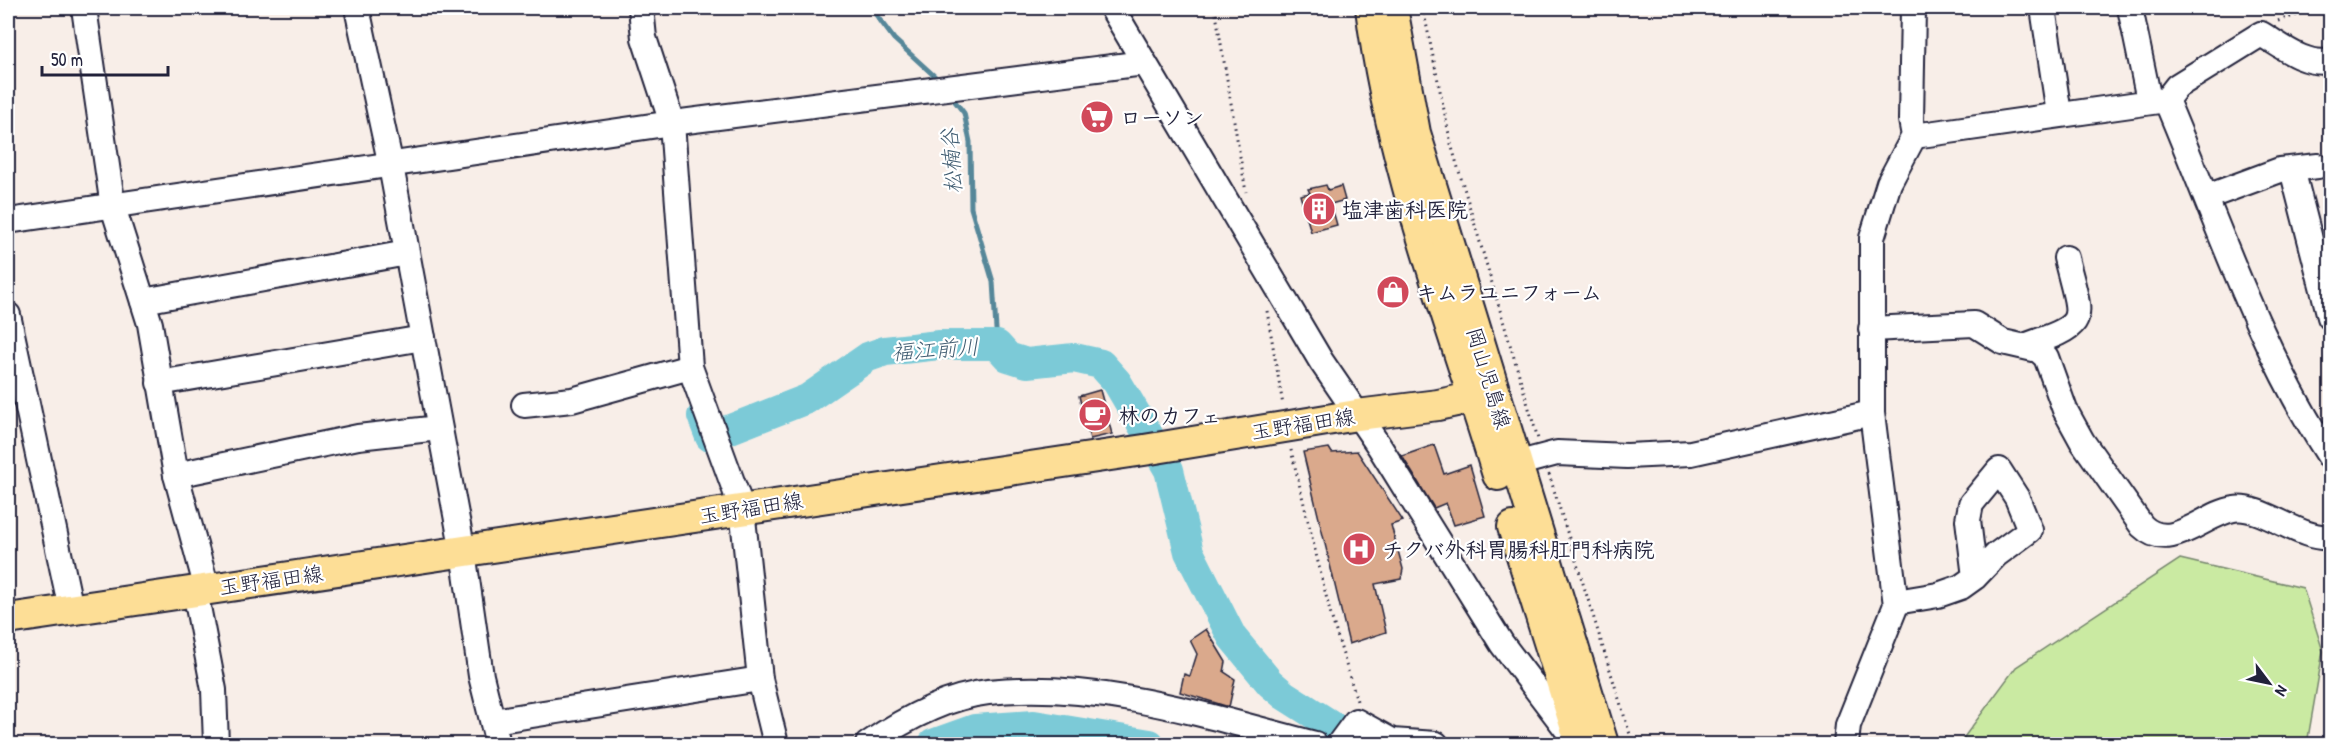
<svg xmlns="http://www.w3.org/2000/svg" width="2338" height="752" font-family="'Patrick Hand','Klee One',sans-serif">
<rect width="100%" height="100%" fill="#f8eee8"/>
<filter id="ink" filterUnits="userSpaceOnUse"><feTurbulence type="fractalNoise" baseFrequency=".0167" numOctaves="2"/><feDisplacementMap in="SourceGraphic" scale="12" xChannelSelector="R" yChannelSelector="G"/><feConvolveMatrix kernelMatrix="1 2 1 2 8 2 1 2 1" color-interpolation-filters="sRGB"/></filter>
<g filter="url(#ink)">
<polygon fill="#caeaa2" stroke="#76866e" stroke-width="1.5" points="2180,559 2303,588 2323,651 2307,744 1959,744 2016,667"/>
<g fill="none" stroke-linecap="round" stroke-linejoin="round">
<g stroke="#578799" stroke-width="5">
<polyline points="871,8 894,39 941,82"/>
<polyline points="950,95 964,113 970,142 971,208 993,282 997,345"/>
</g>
<g stroke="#7bcad7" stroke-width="30">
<polyline points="702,416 710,437 807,399 868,357 885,351 939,345 997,345 1008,357 1027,363 1074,358 1101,364 1117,382 1169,470 1189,552 1232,637 1270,683 1284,695 1361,744"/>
<polyline points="933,744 975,729 1034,725 1150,744"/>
</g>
</g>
<g fill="#daa98c" stroke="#22223b" stroke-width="1.5">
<polygon points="1326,185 1328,190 1341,186 1345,200 1331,204 1337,225 1311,232 1300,195 1310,193 1308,189"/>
<polygon points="1100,390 1112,434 1090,439 1079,396"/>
<polygon points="1434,445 1444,474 1470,465 1485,516 1454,525 1446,503 1434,508 1402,456"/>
<polygon points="1329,448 1332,453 1357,451 1403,521 1391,525 1403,569 1401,579 1375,584 1386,632 1349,644 1303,452"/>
<polygon points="1206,629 1226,662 1224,672 1235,679 1229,707 1180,692 1184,674 1190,676 1197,654 1190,640"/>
</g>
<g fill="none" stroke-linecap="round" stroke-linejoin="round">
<defs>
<g id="minor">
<polyline points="84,8 113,207 150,324 176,475 207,589"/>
<polyline points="357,8 391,166 423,338 463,552 481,676 498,744"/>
<polyline points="641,8 644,38 672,123 690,367 742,509 760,679 776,744"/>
<polyline points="1112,8 1321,361 1379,446 1502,644 1568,731 1579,740"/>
<polyline points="2043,8 2059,114"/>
<polyline points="2130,8 2149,100"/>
<path d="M2166,100C2217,220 2258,347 2330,457"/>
<path d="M1914,136L2166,100L2177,86L2261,34C2282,46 2305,66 2330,61"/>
<polyline points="2292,169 2330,317"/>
<polyline points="2207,197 2280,170 2318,166"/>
<polyline points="8,221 672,123 1144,63"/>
<polyline points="143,301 407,253"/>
<polyline points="8,315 71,609"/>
<path d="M1871,329L1974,324L2003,342L2038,350L2046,357L2065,410L2082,441L2142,526C2171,554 2203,514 2234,509C2261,504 2301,541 2330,537"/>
<path d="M2024,346C2091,323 2082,323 2066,258"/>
<polyline points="159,383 423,338"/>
<polyline points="524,405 572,400 690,367"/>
<polyline points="1516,464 1557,453 1627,456 1691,453 1872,413"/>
<polyline points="176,475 358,437 439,428"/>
<polyline points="195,591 214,690 216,744"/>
<polyline points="1896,602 1938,595 1961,587 1975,577 1996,555 2030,530 2017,498 1999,470 1971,504 1968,520 1975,577"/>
<polyline points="493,721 760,679"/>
<path d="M868,744C903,720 945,697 988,692C1100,680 1209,717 1315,744"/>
<polyline points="1339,744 1356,721 1392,741 1436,744"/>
<polyline points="1846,744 1848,725 1896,605 1872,413 1872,238 1889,183 1914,136 1911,120 1913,8"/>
</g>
<g id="major">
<path d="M1371,8C1391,169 1451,320 1498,475"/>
<polyline points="1392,8 1415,133 1603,744"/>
<polyline points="1513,527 1581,744"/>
<polyline points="8,619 1144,450 1357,415 1438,405 1494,393"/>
</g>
</defs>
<use href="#minor" stroke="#22223b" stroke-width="28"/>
<use href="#major" stroke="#22223b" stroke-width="34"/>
<g stroke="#22223b" stroke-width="3" stroke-dasharray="1.5 4.5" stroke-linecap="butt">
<polyline points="1215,8 1246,192"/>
<polyline points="1423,8 1451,144 1538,439"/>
<polyline points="2278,21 2319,8"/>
<polyline points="1267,311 1283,405"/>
<polyline points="1291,450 1330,612 1357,701"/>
<polyline points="1549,474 1633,744"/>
</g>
<use href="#minor" stroke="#fff" stroke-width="24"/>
<use href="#major" stroke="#fdde96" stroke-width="30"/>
</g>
</g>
<defs>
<symbol id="supermarket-disc" viewBox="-11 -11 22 22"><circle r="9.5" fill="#d1495b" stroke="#fff"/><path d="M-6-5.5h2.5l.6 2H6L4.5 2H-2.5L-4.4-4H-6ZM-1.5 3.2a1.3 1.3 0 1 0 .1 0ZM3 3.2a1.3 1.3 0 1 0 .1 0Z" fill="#fff"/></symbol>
<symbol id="building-disc" viewBox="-11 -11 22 22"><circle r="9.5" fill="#d1495b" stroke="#fff"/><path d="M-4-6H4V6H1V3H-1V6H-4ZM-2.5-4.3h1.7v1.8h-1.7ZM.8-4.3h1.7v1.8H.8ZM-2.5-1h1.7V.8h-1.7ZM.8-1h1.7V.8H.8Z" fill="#fff"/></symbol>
<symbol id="shop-disc" viewBox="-11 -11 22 22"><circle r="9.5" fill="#d1495b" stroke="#fff"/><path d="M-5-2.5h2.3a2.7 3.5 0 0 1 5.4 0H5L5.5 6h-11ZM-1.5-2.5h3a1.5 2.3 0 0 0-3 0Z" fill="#fff"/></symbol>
<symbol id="cafe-disc" viewBox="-11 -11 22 22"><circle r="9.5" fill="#d1495b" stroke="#fff"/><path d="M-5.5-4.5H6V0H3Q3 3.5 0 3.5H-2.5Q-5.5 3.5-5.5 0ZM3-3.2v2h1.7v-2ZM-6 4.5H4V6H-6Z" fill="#fff"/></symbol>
<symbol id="hospital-disc" viewBox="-11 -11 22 22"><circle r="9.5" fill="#d1495b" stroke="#fff"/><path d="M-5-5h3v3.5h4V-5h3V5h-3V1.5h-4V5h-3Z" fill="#fff"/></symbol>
</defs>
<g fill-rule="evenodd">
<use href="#supermarket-disc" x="1078" y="98" width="38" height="38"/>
<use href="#building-disc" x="1300" y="190" width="38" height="38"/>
<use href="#shop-disc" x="1374" y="273" width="38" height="38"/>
<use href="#cafe-disc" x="1076" y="396" width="38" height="38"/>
<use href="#hospital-disc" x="1340" y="530" width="38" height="38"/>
</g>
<g text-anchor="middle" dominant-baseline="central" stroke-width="4.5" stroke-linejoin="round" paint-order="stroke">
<g font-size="21" font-weight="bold" fill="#22223b" stroke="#fff" text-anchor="start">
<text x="1120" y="117">ローソン</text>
<text x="1342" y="209">塩津歯科医院</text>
<text x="1416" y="292">キムラユニフォーム</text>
<text x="1118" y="415">林のカフェ</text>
<text x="1382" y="549">チクバ外科胃腸科肛門科病院</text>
</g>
<g font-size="21" fill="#22223b" stroke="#fff">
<text transform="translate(1489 378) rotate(73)">岡山児島線</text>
<text transform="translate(1303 424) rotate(-9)">玉野福田線</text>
<text transform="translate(751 508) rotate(-9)">玉野福田線</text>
<text transform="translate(271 580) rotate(-8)">玉野福田線</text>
</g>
<g font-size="22" font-style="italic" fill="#415d72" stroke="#fff">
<text transform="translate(951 161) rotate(-94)">松楠谷</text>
<text transform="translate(935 349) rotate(-4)">福江前川</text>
</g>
</g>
<rect width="2338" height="752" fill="none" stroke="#fff" stroke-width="30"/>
<rect x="15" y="15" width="2308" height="722" fill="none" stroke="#22223b" stroke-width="2" filter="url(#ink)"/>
<g transform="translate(2269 683) rotate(122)" stroke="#ffffff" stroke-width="4.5" paint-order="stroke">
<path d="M0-4.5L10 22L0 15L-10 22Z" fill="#22223b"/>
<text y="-9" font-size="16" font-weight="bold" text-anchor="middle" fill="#22223b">N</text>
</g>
<path d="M42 66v9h126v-9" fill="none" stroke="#22223b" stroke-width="3"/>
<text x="51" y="66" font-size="18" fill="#22223b" stroke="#ffffff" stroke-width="4.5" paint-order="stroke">50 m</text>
</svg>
